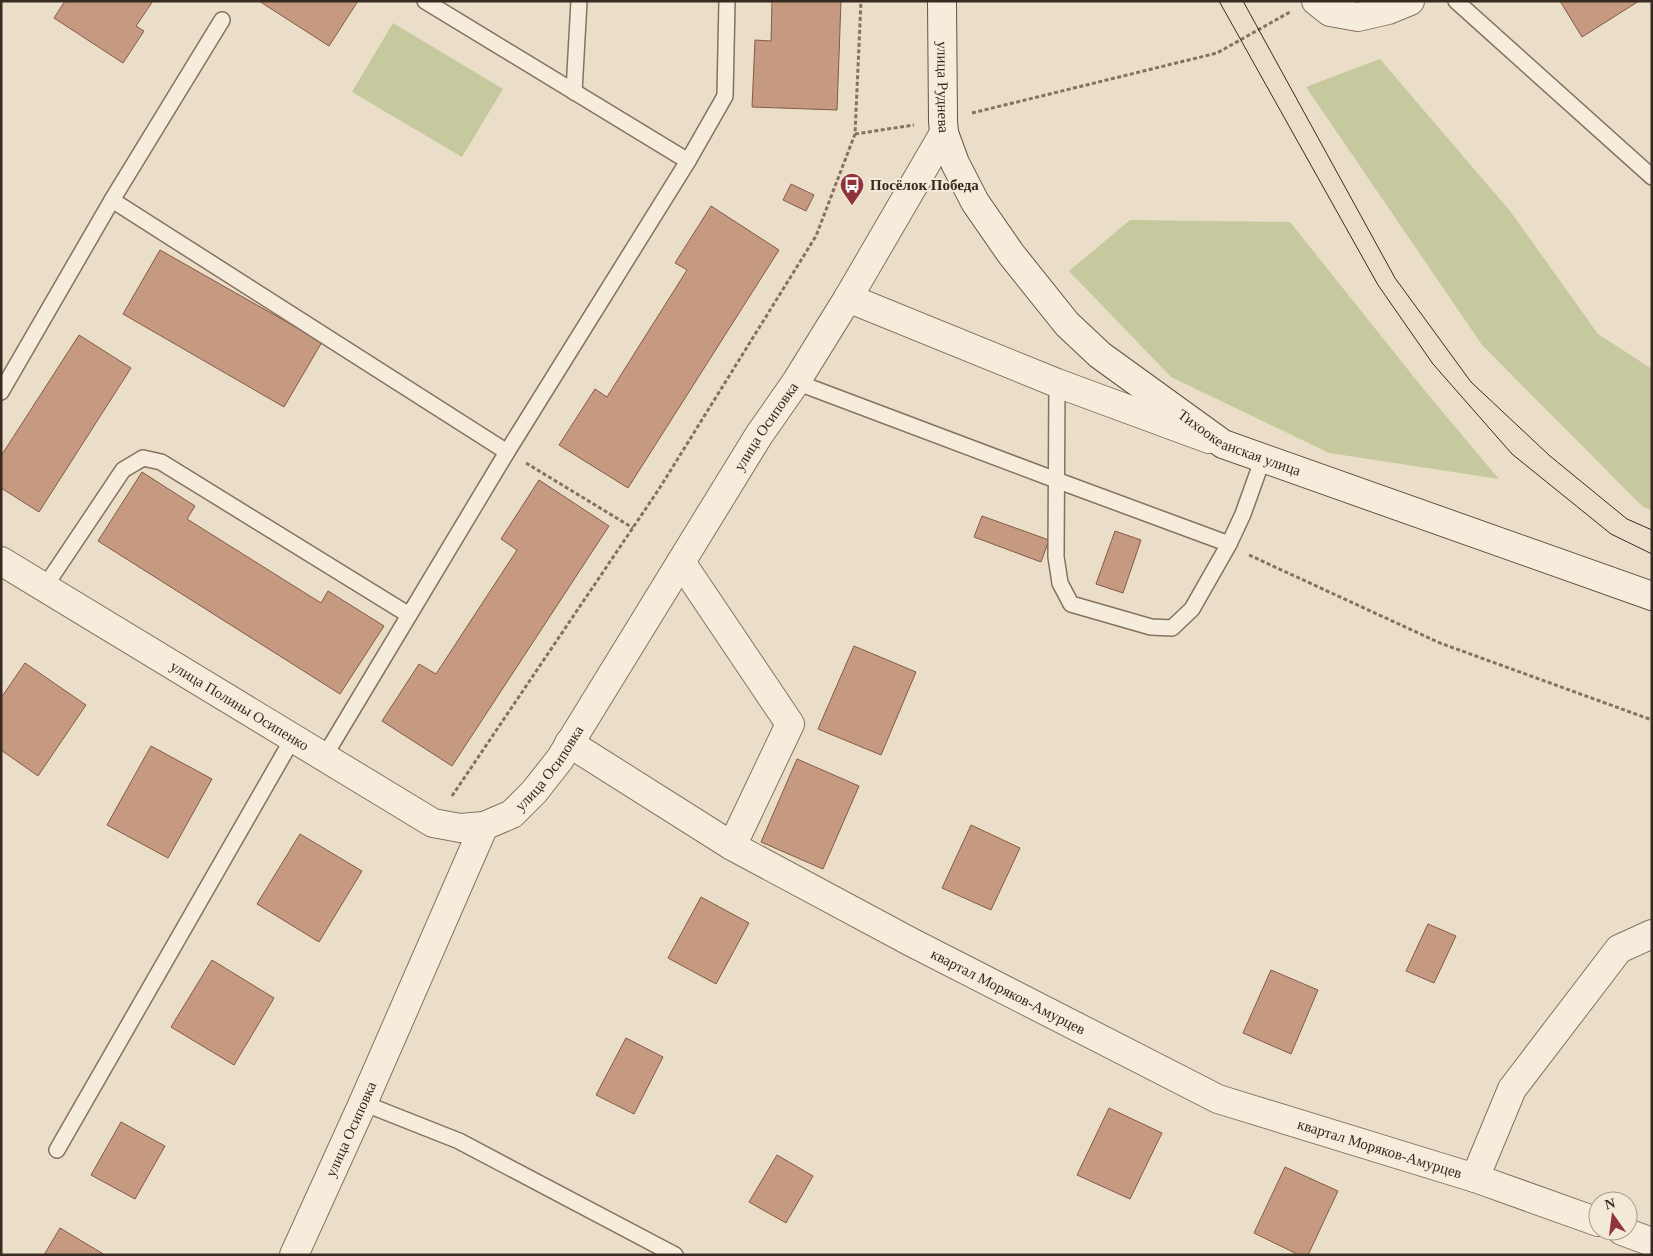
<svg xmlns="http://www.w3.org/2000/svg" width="1653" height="1256" font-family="'Times New Roman',serif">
<rect width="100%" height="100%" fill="#ebdec8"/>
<g fill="#c6c89d">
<polygon points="393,23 503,89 462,157 352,92"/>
<polygon points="1380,59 1510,211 1598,334 1652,369 1652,510 1643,507 1482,345 1306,87"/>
<polygon points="1130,220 1290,222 1425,391 1499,479 1329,453 1171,377 1069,271"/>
</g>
<g fill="#c69981" stroke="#835a46">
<polygon points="65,1 153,1 136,26 144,31 123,63 54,18"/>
<polygon points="259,1 358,1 329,46"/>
<polygon points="772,1 841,1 837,110 752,107 755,40 771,41"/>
<polygon points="1560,1 1639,1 1582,37"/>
<polygon points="791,184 814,195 806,211 783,200"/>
<polygon points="711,206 779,250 628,488 559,445 595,389 607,397 687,270 675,263"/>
<polygon points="160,250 322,342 284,407 123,314"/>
<polygon points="79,335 131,368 39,512 1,488 1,456"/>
<polygon points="142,472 195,506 187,519 321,603 328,591 384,626 340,694 98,541"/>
<polygon points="539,480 609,526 452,766 382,721 419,664 436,674 517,550 501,539"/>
<polygon points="982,516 1049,540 1041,562 974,537"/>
<polygon points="1115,531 1141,540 1123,593 1096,584"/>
<polygon points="854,646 916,672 881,755 818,729"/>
<polygon points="25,663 86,705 38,776 1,750 1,698"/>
<polygon points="151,746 212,779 168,858 107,825"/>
<polygon points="797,759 859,786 823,869 761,842"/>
<polygon points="971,825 1020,848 991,910 942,888"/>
<polygon points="300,834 362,871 319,942 257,904"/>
<polygon points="701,897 749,923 716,984 668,958"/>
<polygon points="1428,924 1456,936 1434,983 1406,971"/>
<polygon points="212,960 274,998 234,1065 171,1027"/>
<polygon points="1271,970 1318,990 1291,1054 1243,1033"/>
<polygon points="626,1038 663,1057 634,1114 596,1095"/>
<polygon points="1109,1108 1162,1133 1130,1199 1077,1175"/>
<polygon points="121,1122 165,1146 135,1199 91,1175"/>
<polygon points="777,1155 813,1176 786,1223 749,1202"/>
<polygon points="1285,1167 1338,1191 1308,1255 1299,1255 1254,1233"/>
<polygon points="60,1228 105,1255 44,1255"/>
</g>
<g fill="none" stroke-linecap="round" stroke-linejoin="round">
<defs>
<g id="lane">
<polyline points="1456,1 1652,177"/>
<polyline points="574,92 579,1"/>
<polyline points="688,161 725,96 727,1"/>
<polyline points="112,200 507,452"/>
<polyline points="796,382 1056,480 1229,544"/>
<polyline points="1057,383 1056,557 1060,583 1071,604 1151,627 1172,628 1192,609 1229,544 1243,514 1263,458"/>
<polyline points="1,392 112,200 222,20"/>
<polyline points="44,588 123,470 143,458 161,462 409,615"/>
<polyline points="324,757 507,452 688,161 425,1"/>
<polyline points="363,1103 459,1141 675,1255"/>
<polyline points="57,1150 293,738"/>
</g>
<g id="street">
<polyline points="1316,1 1330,12 1358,17 1388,10 1410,1"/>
<polyline points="848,298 1057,383 1209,439"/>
<path id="s1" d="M1,561L433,823L460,828L484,826"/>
<polyline points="681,562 790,724 732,846"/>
<path id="s2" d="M569,743L732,846L911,942L1218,1099L1475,1178"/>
<polyline points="1598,1222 1475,1178 1512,1089 1619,949 1652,934"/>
<polyline points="1622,1231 1652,1242"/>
<path id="s3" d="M294,1255L363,1103L484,826L512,814L534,792L560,759L759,435L796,382L848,298L944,133"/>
</g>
<g id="secondary">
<path id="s4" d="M942,1L943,121L944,133L955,163L975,202L1011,254L1067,324L1100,355L1223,444L1652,596"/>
</g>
</defs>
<use href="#lane" stroke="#86715e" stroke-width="18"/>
<use href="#street" stroke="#86715e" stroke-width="30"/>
<use href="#secondary" stroke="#675242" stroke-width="30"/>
<g stroke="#86715e" stroke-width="3" stroke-dasharray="4 2.5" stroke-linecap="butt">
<polyline points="972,113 1217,53 1290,12"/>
<polyline points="855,134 914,125"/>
<polyline points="526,463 633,528"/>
<polyline points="1249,555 1440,643 1652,720"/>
<polyline points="452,796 659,489 816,236 855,134 861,1"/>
</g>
<use href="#lane" stroke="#f6ecdb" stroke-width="15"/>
<use href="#street" stroke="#f6ecdb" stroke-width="28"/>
<use href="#secondary" stroke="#f6ecdb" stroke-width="28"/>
<g stroke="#372a21" stroke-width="1">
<polyline points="1219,1 1378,285 1433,364 1512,454 1611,534 1652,554"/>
<polyline points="1243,1 1395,278 1471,382 1550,456 1627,519 1652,530"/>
</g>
</g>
<defs>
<symbol id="bus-pin" viewBox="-11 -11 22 30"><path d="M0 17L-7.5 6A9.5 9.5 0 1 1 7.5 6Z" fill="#90333a" stroke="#f3e9d7"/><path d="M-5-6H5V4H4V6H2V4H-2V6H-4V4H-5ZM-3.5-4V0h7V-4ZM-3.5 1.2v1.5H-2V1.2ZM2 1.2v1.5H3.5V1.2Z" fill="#fff"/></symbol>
</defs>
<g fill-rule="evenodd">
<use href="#bus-pin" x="838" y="171" width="28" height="38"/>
</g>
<g text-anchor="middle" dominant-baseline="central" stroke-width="4" stroke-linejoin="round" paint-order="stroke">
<g font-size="15" fill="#372a21" stroke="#f3e9d7">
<text stroke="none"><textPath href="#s4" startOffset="86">улица Руднева</textPath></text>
<text stroke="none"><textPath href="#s3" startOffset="964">улица Осиповка</textPath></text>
<text stroke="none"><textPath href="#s4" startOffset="572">Тихоокеанская улица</textPath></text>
<text stroke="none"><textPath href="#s1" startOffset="279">улица Полины Осипенко</textPath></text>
<text stroke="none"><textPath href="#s3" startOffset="559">улица Осиповка</textPath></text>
<text stroke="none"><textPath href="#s2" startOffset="505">квартал Моряков-Амурцев</textPath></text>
<text stroke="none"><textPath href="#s3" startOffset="138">улица Осиповка</textPath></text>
<text stroke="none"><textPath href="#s2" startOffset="910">квартал Моряков-Амурцев</textPath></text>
</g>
<g font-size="15" font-weight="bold" fill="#372a21" stroke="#f3e9d7" text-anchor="start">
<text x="870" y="185">Посёлок Победа</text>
</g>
</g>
<rect width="1653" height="1256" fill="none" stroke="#372a21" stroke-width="5"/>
<g transform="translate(1613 1216) rotate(346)"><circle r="24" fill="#f3e9d7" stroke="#a89d8e"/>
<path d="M0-4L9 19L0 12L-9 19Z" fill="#90333a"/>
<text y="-8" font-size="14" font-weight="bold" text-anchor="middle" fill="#372a21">N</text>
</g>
</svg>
